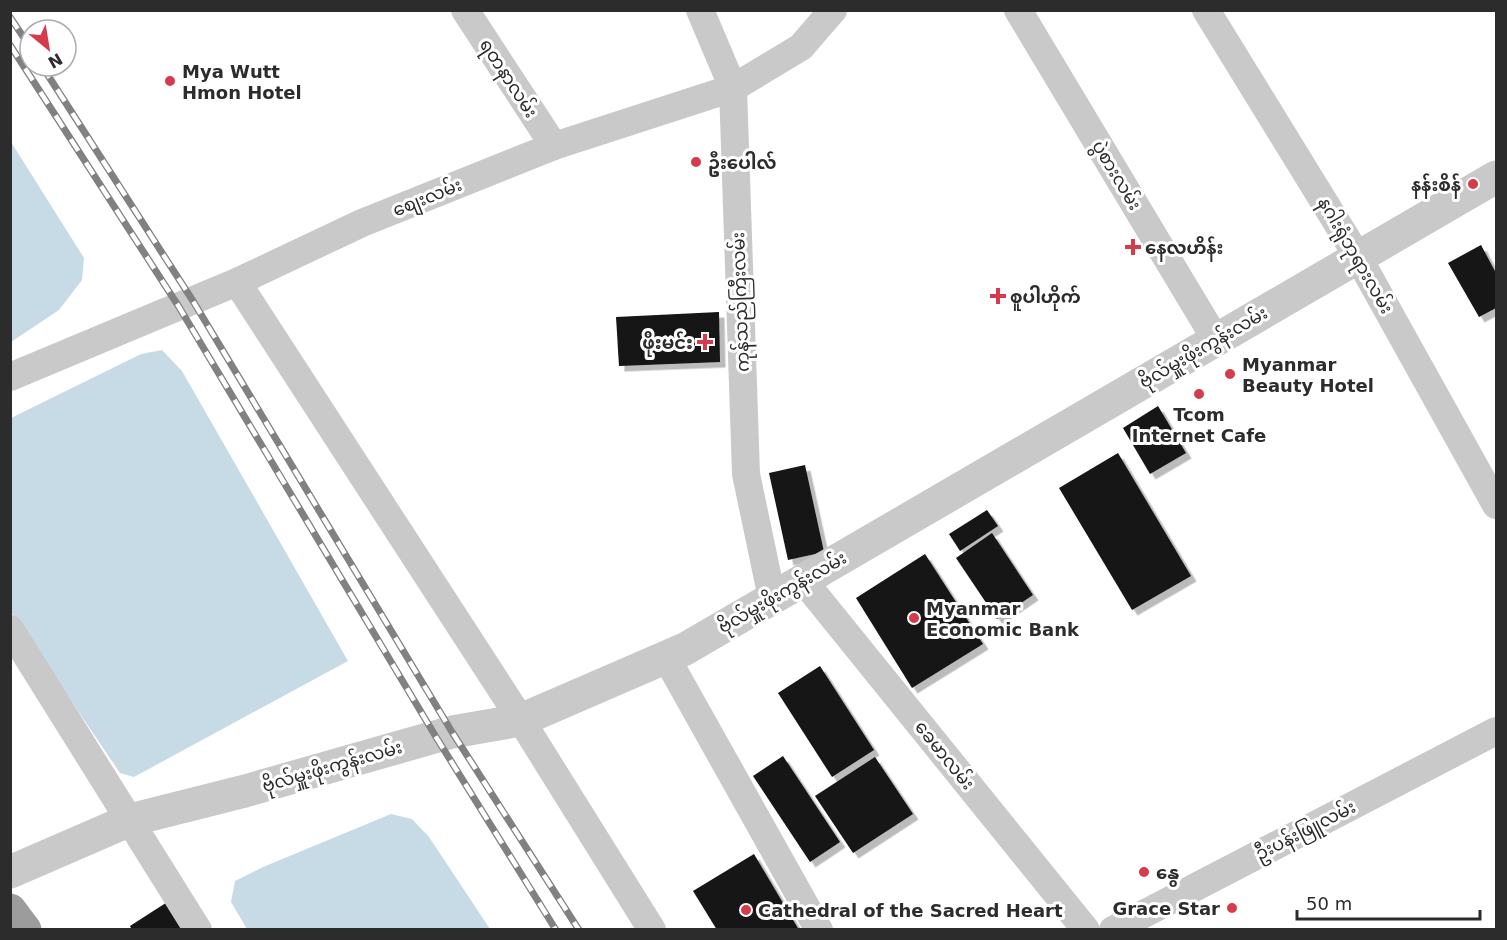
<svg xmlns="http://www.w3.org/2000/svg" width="1507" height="940" font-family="'DejaVu Sans','Noto Sans Myanmar',sans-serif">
<defs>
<filter id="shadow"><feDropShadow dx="5.5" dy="5.5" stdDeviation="0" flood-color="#0004"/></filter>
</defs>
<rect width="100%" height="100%" fill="#fff"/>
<g fill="#c7dbe7">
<polygon points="11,142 84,258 82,280 59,310 11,342"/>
<polygon points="162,350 182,371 348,661 134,777 120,773 11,612 11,418 141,354"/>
<polygon points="391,814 412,819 429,837 490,929 247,929 231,902 235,881 263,867"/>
</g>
<g fill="#131313" filter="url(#shadow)">
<polygon points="1481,245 1496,273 1496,308 1479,317 1448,263"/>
<polygon points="719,312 720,362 619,366 616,317"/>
<polygon points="1158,406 1186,453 1150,474 1123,428"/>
<polygon points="1118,453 1191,576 1132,610 1059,488"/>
<polygon points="805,465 824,552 788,560 769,473"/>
<polygon points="987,510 998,526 960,551 949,534"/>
<polygon points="992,533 1033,595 997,619 956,558"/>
<polygon points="925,554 983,644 912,688 856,598"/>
<polygon points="820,666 874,750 832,777 778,693"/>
<polygon points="783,756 840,842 810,862 753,776"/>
<polygon points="875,757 913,814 853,853 815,796"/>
<polygon points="754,854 799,930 717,930 693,891"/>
<polygon points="172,899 192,930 132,930 130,926"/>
</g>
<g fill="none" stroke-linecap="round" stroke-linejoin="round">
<g stroke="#c9c9c9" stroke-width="28">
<polyline points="465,10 554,146"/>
<polyline points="700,10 733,88 746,474 772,598"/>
<polyline points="1018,10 1216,340"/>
<polyline points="1206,10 1358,257 1496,505"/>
<polyline points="237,282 521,720 652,930"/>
<polyline points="10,377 237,282 362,223 554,146 733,88 801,47 833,10"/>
<polyline points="803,580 1086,930"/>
<polyline points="10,629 198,930"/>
<polyline points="666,657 819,930"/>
<polyline points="1113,930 1496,731"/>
</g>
<polyline stroke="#c9c9c9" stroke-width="33" points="10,872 130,820 245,791 452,732 521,720 685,649 1496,177"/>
<polyline stroke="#9c9c9c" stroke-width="33" points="10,910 25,930"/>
<defs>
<g id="rail">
<polyline points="10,17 30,47"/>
<polyline points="10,45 179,307 436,737 556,930"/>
<polyline points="42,66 193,301 452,732 579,930"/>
</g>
</defs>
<use href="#rail" stroke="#818181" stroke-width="7"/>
<use href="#rail" stroke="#fff" stroke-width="4.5" stroke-dasharray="14" stroke-linecap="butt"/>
</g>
<g fill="#d53b4a" stroke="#fff" stroke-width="2">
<circle cx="170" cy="81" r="6"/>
<circle cx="696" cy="162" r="6"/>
<circle cx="1473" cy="184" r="6"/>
<path d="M1130 238h6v6h6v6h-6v6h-6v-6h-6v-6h6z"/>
<path d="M995 287h6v6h6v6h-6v6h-6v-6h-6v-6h6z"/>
<path d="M702 333h6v6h6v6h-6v6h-6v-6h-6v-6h6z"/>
<circle cx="1230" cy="374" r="6"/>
<circle cx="1199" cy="394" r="6"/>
<circle cx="914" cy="618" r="6"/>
<circle cx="1144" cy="872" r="6"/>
<circle cx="1232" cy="908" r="6"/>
<circle cx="746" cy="910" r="6"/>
</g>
<g text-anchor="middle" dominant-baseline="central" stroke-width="6" stroke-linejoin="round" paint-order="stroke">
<g font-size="18" font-weight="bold" fill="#2c2c2c" stroke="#fff" text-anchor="start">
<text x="182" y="71">Mya Wutt<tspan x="182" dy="21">Hmon Hotel</tspan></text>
<text x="708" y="162">ဦးပေါလ်</text>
<text x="1461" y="184" text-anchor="end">နန်းစိန်</text>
<text x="1145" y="247">နေလဟိန်း</text>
<text x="1010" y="296">စူပါဟိုက်</text>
<text x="693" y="342" text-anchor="end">ဖိုးမင်း</text>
<text x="1242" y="364">Myanmar<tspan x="1242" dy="21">Beauty Hotel</tspan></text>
<text x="1199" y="414" text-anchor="middle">Tcom<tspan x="1199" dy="21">Internet Cafe</tspan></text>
<text x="926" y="608">Myanmar<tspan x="926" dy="21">Economic Bank</tspan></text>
<text x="1156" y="872">နွေ</text>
<text x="1220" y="908" text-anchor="end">Grace Star</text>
<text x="758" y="910">Cathedral of the Sacred Heart</text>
</g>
<g font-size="18" fill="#2c2c2c" stroke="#fff">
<text transform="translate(509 78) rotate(57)">ရတနာလမ်း</text>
<text transform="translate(1117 175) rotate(59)">ပွဲစားလမ်း</text>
<text transform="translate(427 197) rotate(-22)">စျေးလမ်း</text>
<text transform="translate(1356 255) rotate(60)">နဂါးရုံဘုရားလမ်း</text>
<text transform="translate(740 302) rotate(-92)">ကုန်သည်ကြီးလမ်း</text>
<text transform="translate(1203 347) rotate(-30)">ဗိုလ်မှူးဖိုးကွန်းလမ်း</text>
<text transform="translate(782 592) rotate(-30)">ဗိုလ်မှူးဖိုးကွန်းလမ်း</text>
<text transform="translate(945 755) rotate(51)">ခေမာလမ်း</text>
<text transform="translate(332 766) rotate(-16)">ဗိုလ်မှူးဖိုးကွန်းလမ်း</text>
<text transform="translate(1305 830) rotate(-27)">ဦးပန်းဖြူလမ်း</text>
</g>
</g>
<rect width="1507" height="940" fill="none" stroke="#2c2c2c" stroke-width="24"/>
<g transform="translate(48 48) rotate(150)"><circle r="28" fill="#ffffff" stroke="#ababab" stroke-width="1.5"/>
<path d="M0-4.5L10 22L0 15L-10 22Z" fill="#d53b4a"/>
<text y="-9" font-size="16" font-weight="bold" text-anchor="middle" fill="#2c2c2c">N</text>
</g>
<path d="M1297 910v9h183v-9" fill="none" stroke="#2c2c2c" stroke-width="3"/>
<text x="1306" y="910" font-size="18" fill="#2c2c2c" stroke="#ffffff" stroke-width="4.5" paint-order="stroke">50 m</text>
</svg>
